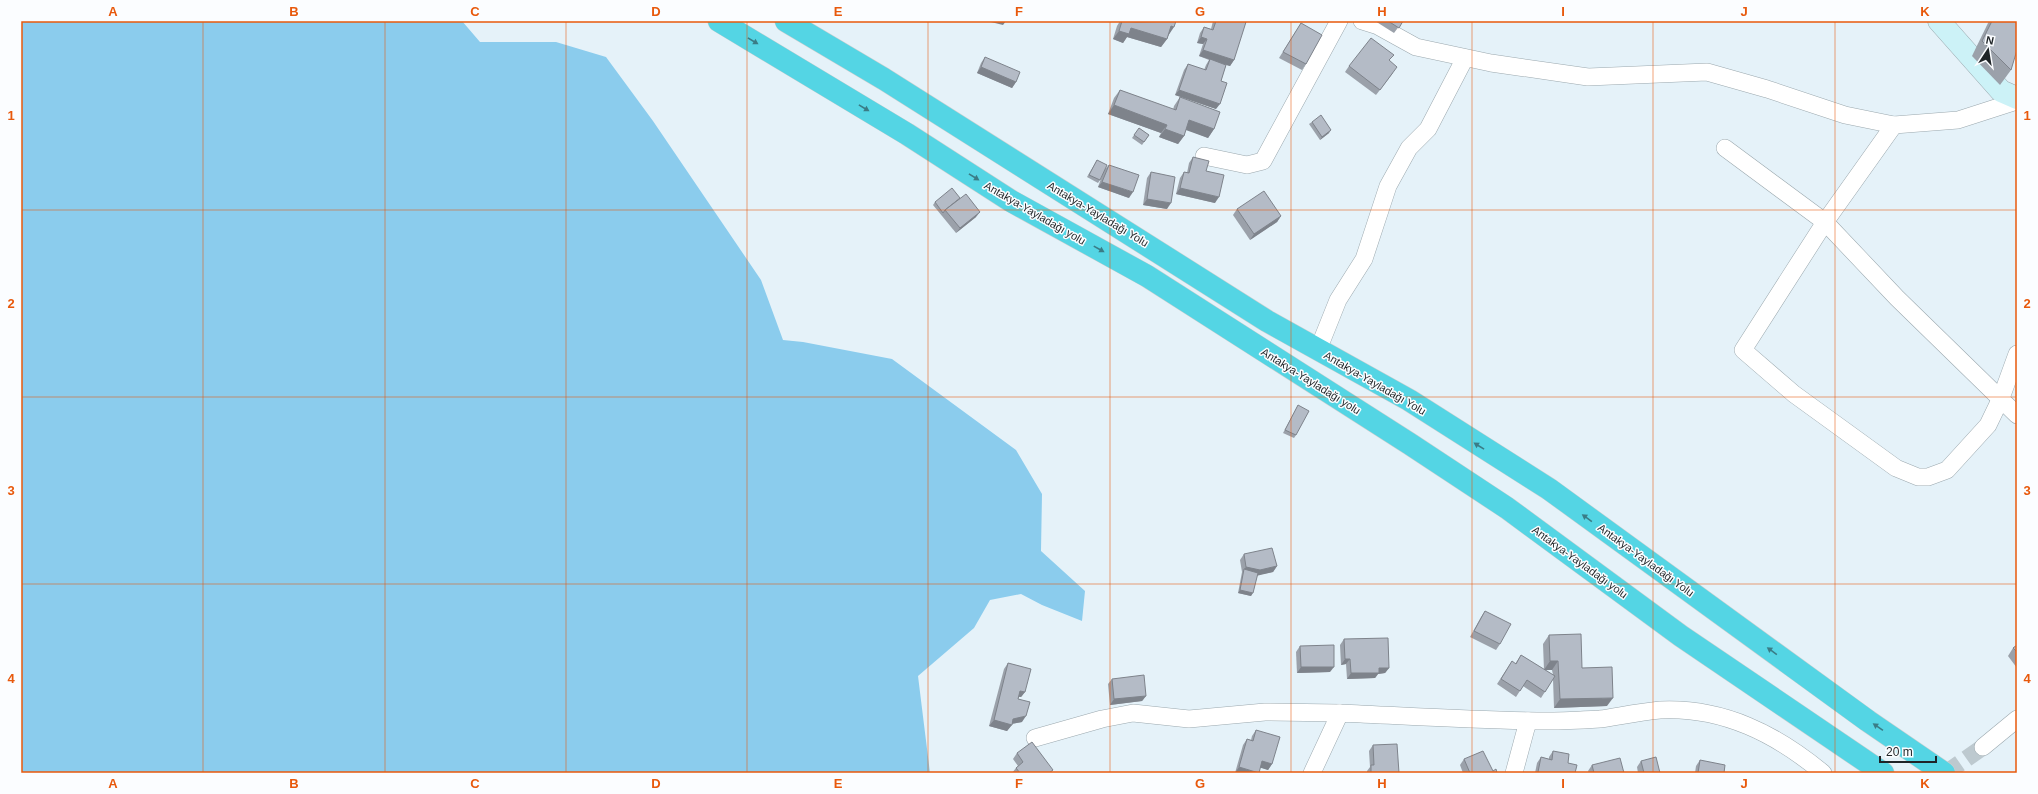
<svg xmlns="http://www.w3.org/2000/svg" width="2038" height="794" font-family="Arial,sans-serif">
<rect width="100%" height="100%" fill="#e5f2f9"/>
<polygon fill="#8bcced" points="21,21 462,21 480,42 556,42 606,57 653,121 761,280 783,340 803,342 892,359 1016,450 1042,494 1041,551 1085,591 1082,621 1042,605 1021,594 990,600 974,628 918,676 930,773 21,773"/>
<g fill="none" stroke-linecap="round" stroke-linejoin="round">
<polyline stroke="#bdc9cf" stroke-width="17" stroke-dasharray="17 8" stroke-linecap="butt" points="1946,773 1983,747"/>
<defs>
<g id="street">
<polyline points="1362,21 1378,26 1416,47 1491,63 1588,77 1707,72 1767,89 1845,115 1894,125 1958,120 2017,101"/>
<polyline points="1894,125 1825,222 1743,350 1794,394 1896,468 1918,477 1928,477 1947,470 1988,425 2001,398 2017,354"/>
<polyline points="1725,148 1825,222 1897,298 2017,415"/>
<polyline points="1204,156 1247,165 1263,161 1339,21"/>
<polyline points="1318,350 1338,300 1364,259 1388,186 1409,148 1428,129 1465,58"/>
<polyline points="1035,738 1102,719 1133,713 1189,719 1265,712 1340,713"/>
<polyline points="1983,747 2017,719"/>
<path d="M1312,773L1340,713C1409,716 1479,721 1549,721C1566,721 1583,720 1600,719C1620,716 1640,712 1660,710C1723,707 1776,734 1823,773"/>
<polyline points="1514,773 1528,721"/>
</g>
<polyline id="secondary" points="1939,21 2001,91 2017,98"/>
<g id="highway">
<polyline points="719,21 907,134 1011,201 1147,276 1410,444 1507,508 1681,636 1883,773"/>
<polyline points="786,21 884,79 1267,321 1409,400 1549,489 1868,721 1944,773"/>
</g>
</defs>
<use href="#street" stroke="#9ba8ae" stroke-width="18"/>
<use href="#secondary" stroke="#9ba8ae" stroke-width="23"/>
<use href="#highway" stroke="#cecfcf" stroke-width="23"/>
<use href="#street" stroke="#fff" stroke-width="17"/>
<use href="#secondary" stroke="#ccf2f7" stroke-width="22"/>
<use href="#highway" stroke="#54d5e4" stroke-width="22"/>
</g>
<g fill="#9ba1aa" fill-rule="evenodd">
<polygon points="1120,21 1176,21 1168,36 1167,39 1161,47 1127,37 1123,43 1113,39 1117,26"/>
<polygon points="1213,21 1243,21 1234,60 1230,66 1226,65 1221,81 1216,109 1175,95 1184,70 1188,64 1204,70 1206,65 1209,60 1199,56 1203,44 1197,43 1200,33 1204,27 1211,29"/>
<polygon points="1375,21 1403,21 1394,33"/>
<polygon points="1989,21 2017,21 2011,70 2000,85 1972,56"/>
<polygon points="1301,23 1306,64 1302,70 1279,58"/>
<polygon points="985,57 1016,82 1012,88 977,73 981,63"/>
<polygon points="1389,60 1393,73 1376,95 1345,72 1349,66"/>
<polygon points="1120,90 1173,110 1174,106 1180,97 1214,129 1208,138 1186,129 1184,136 1178,144 1159,137 1161,133 1108,114 1114,98"/>
<polygon points="1312,122 1329,133 1320,140 1309,124"/>
<polygon points="1139,128 1149,135 1142,145 1132,138"/>
<polygon points="1193,157 1206,171 1215,203 1176,194 1180,178 1184,172 1187,173 1189,163"/>
<polygon points="1097,160 1100,180 1098,183 1087,177"/>
<polygon points="1109,165 1129,198 1098,187 1104,170"/>
<polygon points="1151,172 1167,209 1143,205 1147,178"/>
<polygon points="960,198 976,217 956,233 933,205 935,202"/>
<polygon points="1237,209 1281,216 1277,222 1250,240 1233,215"/>
<polygon points="1298,405 1296,435 1294,438 1283,433"/>
<polygon points="1244,554 1277,566 1273,572 1257,575 1251,596 1238,593 1242,572 1240,560"/>
<polygon points="1485,611 1500,644 1496,650 1470,637 1481,617"/>
<path d="M1549,635L1582,668L1607,706L1554,708L1553,679L1541,698L1523,686L1516,697L1497,684L1512,661L1515,664L1521,655L1544,670L1543,644ZM1545,670H1552L1553,675Z"/>
<polygon points="1344,639 1389,668 1385,673 1378,674 1375,678 1347,679 1346,664 1341,665 1340,645"/>
<polygon points="2017,645 2017,668 2008,656 2013,648"/>
<polygon points="1300,646 1330,672 1297,673 1296,652"/>
<polygon points="1008,663 1025,692 1021,697 1019,697 1018,699 1022,722 1012,724 1007,731 989,726 1004,669"/>
<polygon points="1112,679 1146,696 1142,701 1110,705 1108,684"/>
<polygon points="1256,730 1272,764 1268,770 1260,767 1258,773 1235,773 1243,745 1247,739 1251,740 1252,736"/>
<polygon points="1373,745 1399,773 1367,773 1367,771 1370,767 1369,751"/>
<polygon points="1553,751 1568,763 1575,773 1535,773 1537,763 1541,757 1549,759 1549,757"/>
<polygon points="1017,753 1051,773 1012,773 1016,768 1018,766 1013,759"/>
<polygon points="1464,759 1493,771 1497,773 1463,773 1460,765"/>
<polygon points="1700,760 1724,773 1695,773 1696,766"/>
<polygon points="1641,761 1660,773 1638,773 1637,767"/>
<polygon points="1592,765 1624,773 1589,773 1588,771"/>
</g>
<g fill="#7e838b">
<polygon points="987,21 1006,21 1003,25"/>
<polygon points="1171,26 1174,27 1168,36 1165,35"/>
<polygon points="1131,28 1167,39 1161,47 1127,37 1123,43 1113,39 1119,31"/>
<polygon points="1201,37 1207,39 1203,44 1197,43"/>
<polygon points="1203,50 1234,60 1230,66 1199,56"/>
<polygon points="981,67 1016,82 1012,88 977,73"/>
<polygon points="1179,90 1220,104 1216,109 1175,95"/>
<polygon points="1114,105 1167,125 1161,133 1108,114"/>
<polygon points="1189,120 1214,129 1208,138 1183,129"/>
<polygon points="1165,129 1184,136 1178,144 1159,137"/>
<polygon points="1331,130 1329,133 1320,140 1322,137"/>
<polygon points="1102,182 1133,192 1129,198 1098,187"/>
<polygon points="1180,188 1219,197 1215,203 1176,194"/>
<polygon points="1147,199 1171,203 1167,209 1143,205"/>
<polygon points="980,212 976,217 956,233 960,228"/>
<polygon points="1281,216 1277,222 1250,240 1254,234"/>
<polygon points="1277,566 1273,572 1256,576 1244,569 1246,567"/>
<polygon points="1240,590 1253,593 1251,596 1238,593"/>
<polygon points="1345,659 1350,659 1346,664 1341,665"/>
<polygon points="1550,661 1558,661 1552,670 1544,670"/>
<polygon points="1301,667 1334,667 1330,672 1297,673"/>
<polygon points="1379,668 1389,668 1385,673 1378,674 1375,678 1347,679 1351,673"/>
<polygon points="1020,691 1025,692 1021,697 1016,696"/>
<polygon points="1146,696 1142,701 1110,705 1114,699"/>
<polygon points="1613,698 1607,706 1554,708 1560,699"/>
<polygon points="1026,716 1022,722 1010,724 1012,725 1007,731 989,726 994,720 1013,719"/>
<polygon points="1262,761 1272,764 1268,770 1258,767"/>
<polygon points="1239,767 1258,773 1235,773"/>
</g>
<g fill="#b4bbc6" stroke="#7e838b">
<polygon points="1122,21 1137,22 1176,21 1174,27 1171,26 1167,39 1131,28 1129,34 1119,31"/>
<polygon points="1216,21 1243,21 1246,22 1234,60 1203,50 1207,39 1201,37 1204,27 1213,30"/>
<polygon points="1388,21 1403,21 1399,28"/>
<polygon points="1992,21 2017,21 2017,50 2011,70 1982,41"/>
<polygon points="1301,23 1322,35 1306,64 1283,52"/>
<polygon points="1371,38 1394,55 1389,60 1397,67 1380,90 1349,66"/>
<polygon points="985,57 1020,72 1016,82 981,67"/>
<polygon points="1210,59 1226,65 1221,81 1227,83 1220,104 1179,90 1188,64 1206,70"/>
<polygon points="1120,90 1176,110 1180,97 1220,112 1214,129 1189,120 1184,136 1165,129 1167,125 1114,105"/>
<polygon points="1321,115 1331,130 1322,137 1312,122"/>
<polygon points="1139,128 1149,135 1144,142 1134,135"/>
<polygon points="1193,157 1209,161 1206,171 1224,175 1219,197 1180,188 1184,172 1189,173"/>
<polygon points="1097,160 1107,165 1100,180 1089,175"/>
<polygon points="1109,165 1139,175 1133,192 1102,182"/>
<polygon points="1151,172 1175,177 1171,203 1147,199"/>
<polygon points="952,188 960,198 945,210 943,213 935,202"/>
<polygon points="1264,191 1281,216 1254,234 1237,209"/>
<polygon points="966,194 980,212 960,228 945,210"/>
<polygon points="1298,405 1309,411 1296,435 1285,430"/>
<polygon points="1272,548 1277,566 1260,570 1246,567 1244,554"/>
<polygon points="1244,569 1258,573 1253,593 1240,590"/>
<polygon points="1485,611 1511,624 1500,644 1474,631"/>
<polygon points="1581,634 1582,668 1612,667 1613,698 1560,699 1558,661 1550,661 1549,635"/>
<polygon points="1388,638 1389,668 1379,668 1379,673 1351,673 1350,659 1345,659 1344,639"/>
<polygon points="1334,645 1334,667 1301,667 1300,646"/>
<polygon points="2017,645 2017,652 2013,648"/>
<polygon points="1521,655 1555,676 1545,692 1527,680 1520,691 1501,679 1512,661 1516,664"/>
<polygon points="1008,663 1031,669 1025,692 1020,691 1018,699 1030,702 1026,716 1013,719 1012,725 994,720"/>
<polygon points="1144,675 1146,696 1114,699 1112,679"/>
<polygon points="1256,730 1280,737 1272,764 1262,761 1259,773 1239,767 1247,739 1253,741"/>
<polygon points="1032,742 1053,770 1049,773 1020,773 1016,768 1023,762 1017,753"/>
<polygon points="1397,744 1399,773 1371,773 1371,765 1374,765 1373,745"/>
<polygon points="1483,751 1493,771 1496,769 1497,773 1470,773 1464,759"/>
<polygon points="1553,751 1569,754 1568,763 1577,765 1575,773 1542,773 1538,772 1541,757 1552,760"/>
<polygon points="1656,757 1660,773 1644,773 1641,761"/>
<polygon points="1620,758 1624,773 1594,773 1592,765"/>
<polygon points="1700,760 1725,765 1724,773 1698,773"/>
</g>
<defs><path id="oneway-solid" d="M-6-.8H1V-3.2L6.5 0L1 3.2V.8H-6Z"/></defs>
<g fill="#3a7c86">
<use href="#oneway-solid" transform="translate(753 41) rotate(31)"/>
<use href="#oneway-solid" transform="translate(864 108) rotate(31)"/>
<use href="#oneway-solid" transform="translate(974 177) rotate(32)"/>
<use href="#oneway-solid" transform="translate(1099 249) rotate(29)"/>
<use href="#oneway-solid" transform="translate(1479 446) rotate(-148)"/>
<use href="#oneway-solid" transform="translate(1587 518) rotate(-144)"/>
<use href="#oneway-solid" transform="translate(1772 651) rotate(-144)"/>
<use href="#oneway-solid" transform="translate(1878 727) rotate(-146)"/>
</g>
<path fill="none" stroke="#e8590c" stroke-width="1" stroke-opacity="0.55" d="M203,21V773M385,21V773M566,21V773M747,21V773M928,21V773M1110,21V773M1291,21V773M1472,21V773M1653,21V773M1835,21V773M21,210H2017M21,397H2017M21,584H2017"/>
<g text-anchor="middle" dominant-baseline="central" stroke-width="3" stroke-linejoin="round" paint-order="stroke">
<g font-size="11" fill="#1f2427" stroke="#fbfdff">
<text transform="translate(1035 213) rotate(30)">Antakya-Yayladağı yolu</text>
<text transform="translate(1098 214) rotate(31)">Antakya-Yayladağı Yolu</text>
<text transform="translate(1311 381) rotate(32)">Antakya-Yayladağı yolu</text>
<text transform="translate(1375 383) rotate(30)">Antakya-Yayladağı Yolu</text>
<text transform="translate(1646 560) rotate(36)">Antakya-Yayladağı Yolu</text>
<text transform="translate(1580 562) rotate(36)">Antakya-Yayladağı yolu</text>
</g>
</g>
<rect width="2038" height="794" fill="none" stroke="#fbfdff" stroke-width="44"/>
<g transform="translate(1988 50) rotate(12)" stroke="#fbfdff" stroke-width="3" paint-order="stroke">
<path d="M0-3L7 15L0 10L-7 15Z" fill="#1f2427"/>
<text y="-6" font-size="11" font-weight="bold" text-anchor="middle" fill="#1f2427">N</text>
</g>
<path d="M1880 756v6h56v-6" fill="none" stroke="#1f2427" stroke-width="2"/>
<text x="1886" y="756" font-size="12" fill="#1f2427" stroke="#fbfdff" stroke-width="3" paint-order="stroke">20 m</text>
<rect x="22" y="22" width="1994" height="750" fill="none" stroke="#e8590c" stroke-width="1.5"/>
<g font-size="13" text-anchor="middle" font-weight="bold" fill="#e8590c">
<text x="113" y="16">A</text>
<text x="294" y="16">B</text>
<text x="475" y="16">C</text>
<text x="656" y="16">D</text>
<text x="838" y="16">E</text>
<text x="1019" y="16">F</text>
<text x="1200" y="16">G</text>
<text x="1382" y="16">H</text>
<text x="1563" y="16">I</text>
<text x="1744" y="16">J</text>
<text x="1925" y="16">K</text>
<text x="11" y="120">1</text>
<text x="2027" y="120">1</text>
<text x="11" y="308">2</text>
<text x="2027" y="308">2</text>
<text x="11" y="495">3</text>
<text x="2027" y="495">3</text>
<text x="11" y="683">4</text>
<text x="2027" y="683">4</text>
<text x="113" y="788">A</text>
<text x="294" y="788">B</text>
<text x="475" y="788">C</text>
<text x="656" y="788">D</text>
<text x="838" y="788">E</text>
<text x="1019" y="788">F</text>
<text x="1200" y="788">G</text>
<text x="1382" y="788">H</text>
<text x="1563" y="788">I</text>
<text x="1744" y="788">J</text>
<text x="1925" y="788">K</text>
</g>
</svg>
